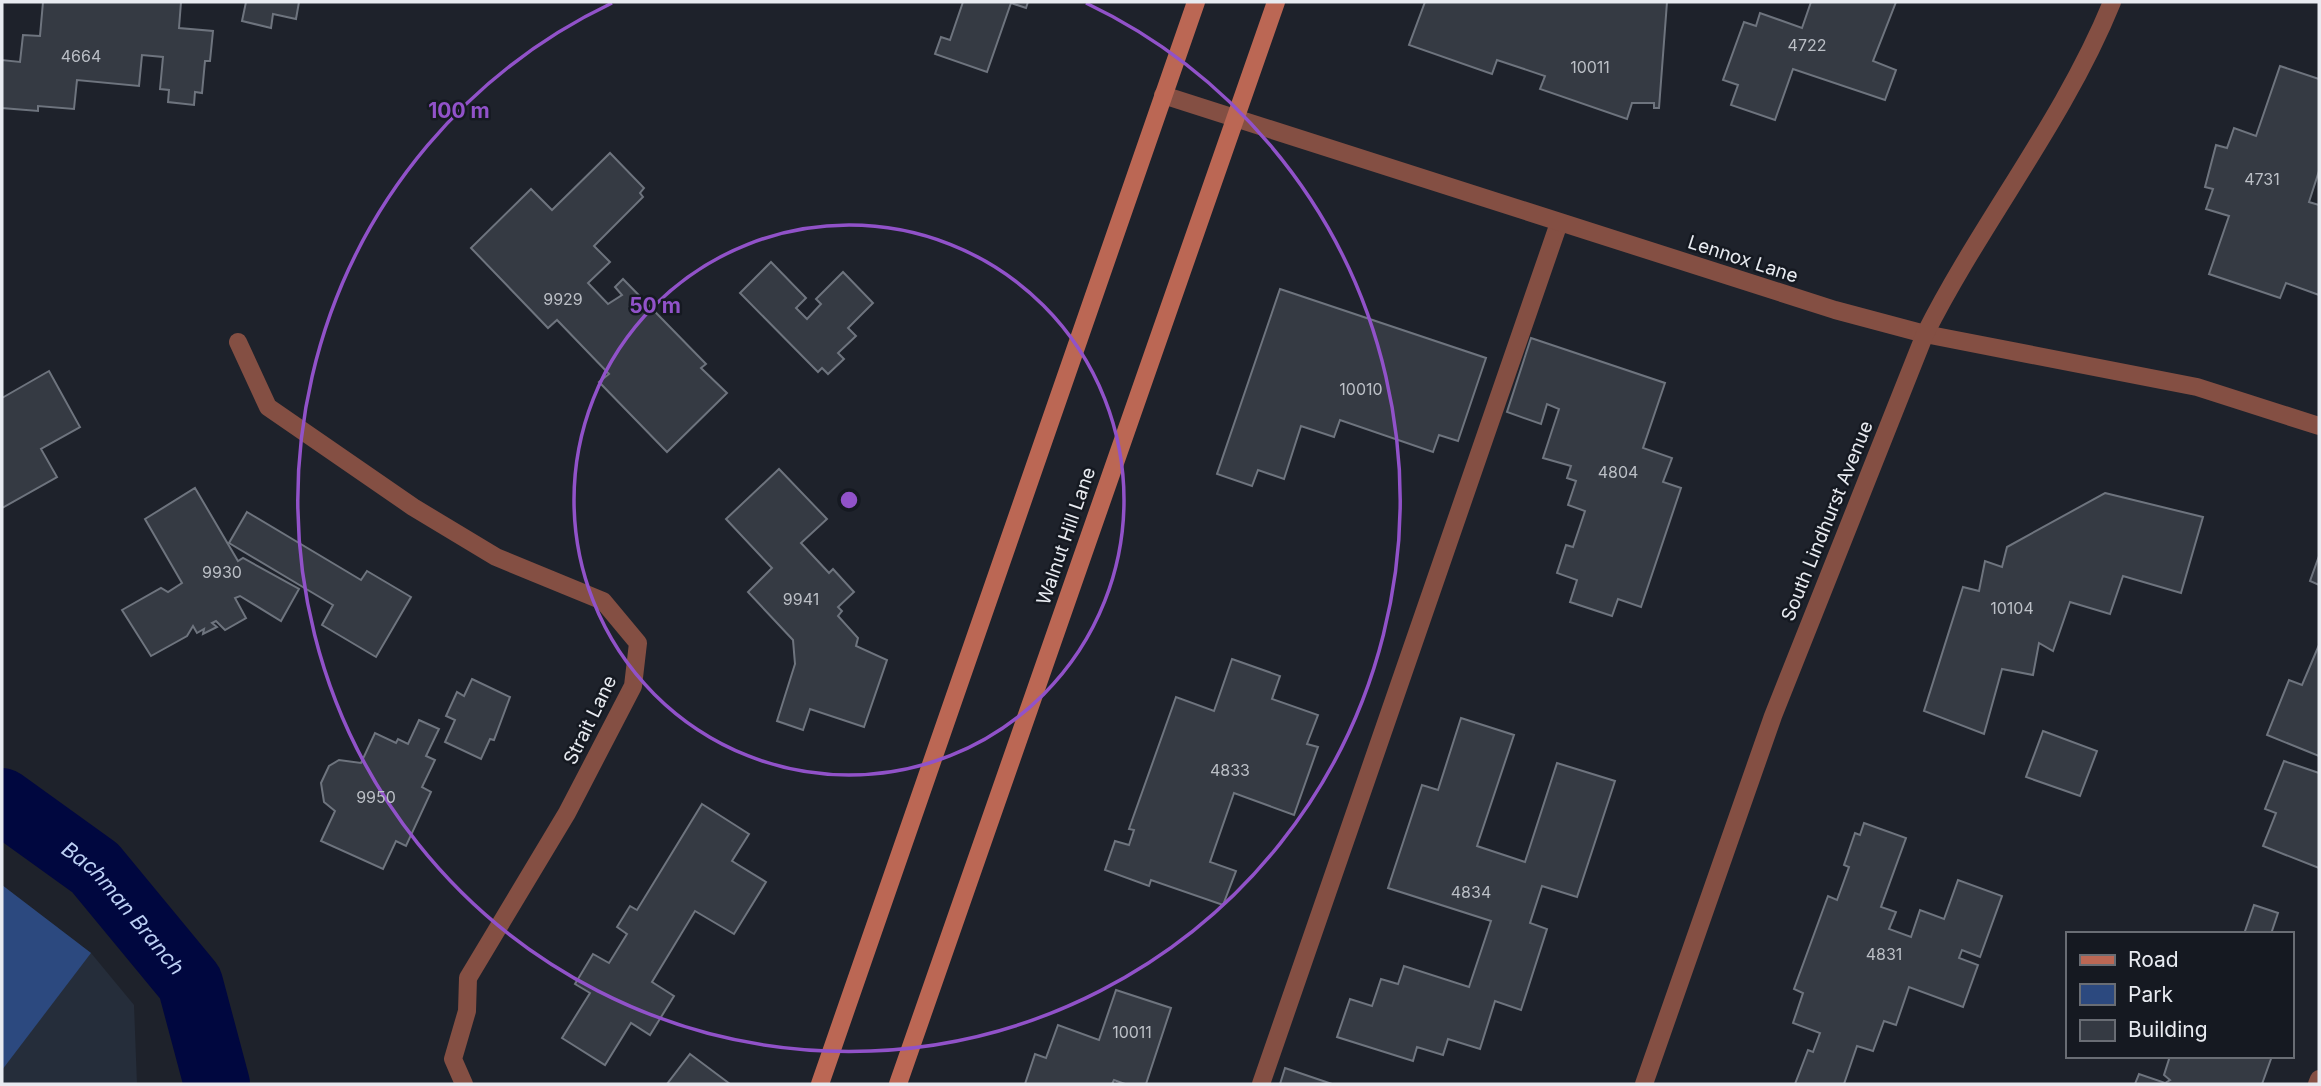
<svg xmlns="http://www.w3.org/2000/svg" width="2321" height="1086" font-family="Inter,sans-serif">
<rect width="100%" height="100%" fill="#1e222b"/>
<polygon fill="#252d3a" points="2,885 91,953 134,1005 137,1084 2,1084"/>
<polygon fill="#2c497f" points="2,885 91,953 2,1070"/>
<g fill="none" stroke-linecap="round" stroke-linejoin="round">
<path stroke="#00073f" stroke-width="66" id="s1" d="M2,801L95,868L190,983L217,1084"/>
</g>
<g fill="#353a43" stroke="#6e747e" stroke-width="2">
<polygon points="43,2 181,2 179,28 213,31 210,61 205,61 202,93 195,92 194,105 168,102 169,90 160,89 163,57 142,55 139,86 77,80 74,109 38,106 38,111 2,108 2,60 20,62 23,35 40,36"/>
<polygon points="246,2 299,2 296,19 273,14 271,28 242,21"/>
<polygon points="963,2 1028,2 1026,8 1011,3 987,72 935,54 941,37 950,40"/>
<polygon points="1425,2 1667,2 1659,108 1654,108 1654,103 1632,103 1627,119 1540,89 1545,76 1497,60 1492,74 1409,45"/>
<polygon points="1811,2 1896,2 1873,61 1896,70 1885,100 1793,69 1775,120 1731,105 1738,85 1723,80 1744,22 1756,26 1760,13 1802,28"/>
<polygon points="2280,66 2319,79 2319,171 2309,202 2319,205 2319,295 2286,283 2280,298 2209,274 2229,216 2206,209 2213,189 2205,187 2216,145 2227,148 2234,128 2256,136"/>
<polygon points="610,153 644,188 640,193 643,197 594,246 610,262 588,283 608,304 622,295 615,287 623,279 706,364 701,368 727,393 667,452 599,382 609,374 557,320 548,328 471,248 531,189 552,210"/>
<polygon points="771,262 806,298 796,308 807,319 821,304 816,299 843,272 873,303 848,328 856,336 838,353 844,359 828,374 822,368 818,372 740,293"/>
<polygon points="1280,289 1486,358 1458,441 1439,435 1433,452 1340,420 1334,437 1301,426 1284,479 1258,470 1252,486 1217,474"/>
<polygon points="1531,338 1665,383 1643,448 1672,458 1663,482 1681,488 1641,607 1618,599 1612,616 1570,602 1577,580 1557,573 1566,545 1573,547 1585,511 1568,505 1576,481 1567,478 1571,466 1543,458 1559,409 1547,404 1541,424 1507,412"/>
<polygon points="49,371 80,427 41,449 57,477 2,508 2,398"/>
<polygon points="779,469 827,519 801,543 829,573 833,569 854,592 838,607 842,611 838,616 858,638 856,646 887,660 864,727 810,709 803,730 777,721 795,664 793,640 748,592 772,568 726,519"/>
<polygon points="195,488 238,561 243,558 299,589 281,621 240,596 235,598 246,618 225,630 216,621 212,623 217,627 203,634 204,629 197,633 193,626 187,636 151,656 122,610 161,588 168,592 182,583 145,519"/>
<polygon points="2105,493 2203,517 2181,593 2123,576 2110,614 2070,602 2053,651 2039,643 2033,675 2002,669 1984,734 1924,711 1963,587 1979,591 1985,561 2002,567 2007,547"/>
<polygon points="247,512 361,580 367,571 411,597 376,657 322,625 333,605 229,543"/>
<polygon points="2319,556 2319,585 2310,581"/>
<polygon points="2319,645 2319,756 2267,735 2289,680 2302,685"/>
<polygon points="1232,659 1280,676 1272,699 1318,715 1307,744 1318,747 1294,815 1234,793 1210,862 1236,871 1223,905 1151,880 1149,886 1105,870 1115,841 1129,845 1134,830 1129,829 1176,697 1214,711"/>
<polygon points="472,679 510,697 494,740 490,739 481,759 445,742 455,720 446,716 457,692 464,696"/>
<polygon points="1461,718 1514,735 1477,846 1525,862 1557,763 1615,781 1577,897 1542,886 1530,923 1547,929 1521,1010 1495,1001 1480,1049 1448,1039 1443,1055 1417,1047 1413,1061 1337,1037 1350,999 1372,1006 1381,979 1398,984 1404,966 1469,987 1491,921 1388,888 1422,785 1438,790"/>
<polygon points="419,720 439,729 426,756 435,760 422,787 431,792 406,846 396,841 383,869 321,841 335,811 324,802 321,783 329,766 339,760 361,763 375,733 396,743 398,739 408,744"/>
<polygon points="2043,731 2097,751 2080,796 2026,777"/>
<polygon points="2284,761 2319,773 2319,868 2263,846 2276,813 2265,809"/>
<polygon points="702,804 749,834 732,861 766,882 734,934 695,911 652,982 674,996 650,1035 631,1023 605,1065 562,1038 590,993 575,984 593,954 609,963 627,934 617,927 630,906 637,910"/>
<polygon points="1864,823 1906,838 1881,907 1896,912 1889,929 1911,937 1920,910 1944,919 1958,880 2002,896 1980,957 1962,950 1959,958 1978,965 1963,1007 1909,987 1896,1025 1884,1021 1873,1051 1857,1046 1844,1084 1795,1084 1808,1050 1813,1052 1820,1033 1793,1023 1803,993 1794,989 1828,896 1837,900 1849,867 1844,865 1855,833 1860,835"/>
<polygon points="2254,905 2278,913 2271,934 2244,934"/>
<polygon points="1116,990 1171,1008 1146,1084 1125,1084 1114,1080 1112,1084 1025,1084 1035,1054 1046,1058 1058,1025 1099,1040"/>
<polygon points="690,1054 730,1084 667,1084"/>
<polygon points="2170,1056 2272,1056 2262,1084 2135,1084 2139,1074 2165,1083 2170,1080 2164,1075"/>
<polygon points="1285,1068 1332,1084 1280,1084"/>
</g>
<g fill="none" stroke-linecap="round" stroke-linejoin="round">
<g stroke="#844f43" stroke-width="18">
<polyline points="1261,1084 1559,223"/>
<polyline points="2317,1084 2319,1079"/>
</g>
<g stroke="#844f43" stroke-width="18">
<polyline points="1163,95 1835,310 1925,334 2197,387 2319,426"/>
<polyline points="238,342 268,407 413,507 496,557 603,601 638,643 633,686 567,813 468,978 467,1011 453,1059 464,1084"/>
<path d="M1644,1084L1773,716L1925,334C1982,221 2064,120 2112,2"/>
</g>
<g stroke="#bb6754" stroke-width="18">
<polyline points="820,1084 1196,2"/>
<polyline points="898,1084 1276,2"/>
</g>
</g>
<g fill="none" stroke="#9152c9" stroke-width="3.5">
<circle cx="849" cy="500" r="275"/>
<path d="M1086 3A551 551 0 1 1 612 3"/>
</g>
<g text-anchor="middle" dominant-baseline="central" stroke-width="5" stroke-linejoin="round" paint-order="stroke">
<g font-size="16" fill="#bbbfc6">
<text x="1807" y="45">4722</text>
<text x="81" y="56">4664</text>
<text x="1590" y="67">10011</text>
<text x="2262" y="179">4731</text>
<text x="563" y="299">9929</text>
<text x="1361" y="389">10010</text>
<text x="1618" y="472">4804</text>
<text x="222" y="572">9930</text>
<text x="801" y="599">9941</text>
<text x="2012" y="608">10104</text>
<text x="1230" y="770">4833</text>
<text x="376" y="797">9950</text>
<text x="1471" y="892">4834</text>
<text x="1884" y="954">4831</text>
<text x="1132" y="1032">10011</text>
</g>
<g font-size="19" fill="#e8ebf1" stroke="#151921">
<text transform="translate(1743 259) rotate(18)">Lennox Lane</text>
<text transform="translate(1827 521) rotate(-68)">South Lindhurst Avenue</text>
<text transform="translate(1066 536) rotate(-71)">Walnut Hill Lane</text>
<text transform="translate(590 720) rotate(-64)">Strait Lane</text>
</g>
<g font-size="21" font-style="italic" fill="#bcd0f4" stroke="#151921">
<text stroke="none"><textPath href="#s1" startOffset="163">Bachman Branch</textPath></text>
</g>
</g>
<circle cx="849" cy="500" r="10" fill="#9152c9" stroke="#151921" stroke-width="3.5"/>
<g font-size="21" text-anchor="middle" font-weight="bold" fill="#9152c9" stroke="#151921" stroke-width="5" stroke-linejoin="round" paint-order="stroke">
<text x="459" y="118">100 m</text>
<text x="655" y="313">50 m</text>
</g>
<rect width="2321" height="1086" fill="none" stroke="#e8ebf1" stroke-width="7"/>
<rect x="2066" y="932" width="228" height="126" fill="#151921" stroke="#696d74" stroke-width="2"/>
<rect x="2080" y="955" width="35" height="10" fill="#bb6754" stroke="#696d74" stroke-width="2"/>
<text x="2128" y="967" font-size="21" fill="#e8ebf1">Road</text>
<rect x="2080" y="984" width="35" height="21" fill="#2c497f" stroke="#696d74" stroke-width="2"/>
<text x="2128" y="1002" font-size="21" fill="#e8ebf1">Park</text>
<rect x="2080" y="1020" width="35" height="21" fill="#353a43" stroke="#696d74" stroke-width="2"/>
<text x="2128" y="1037" font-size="21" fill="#e8ebf1">Building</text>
</svg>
